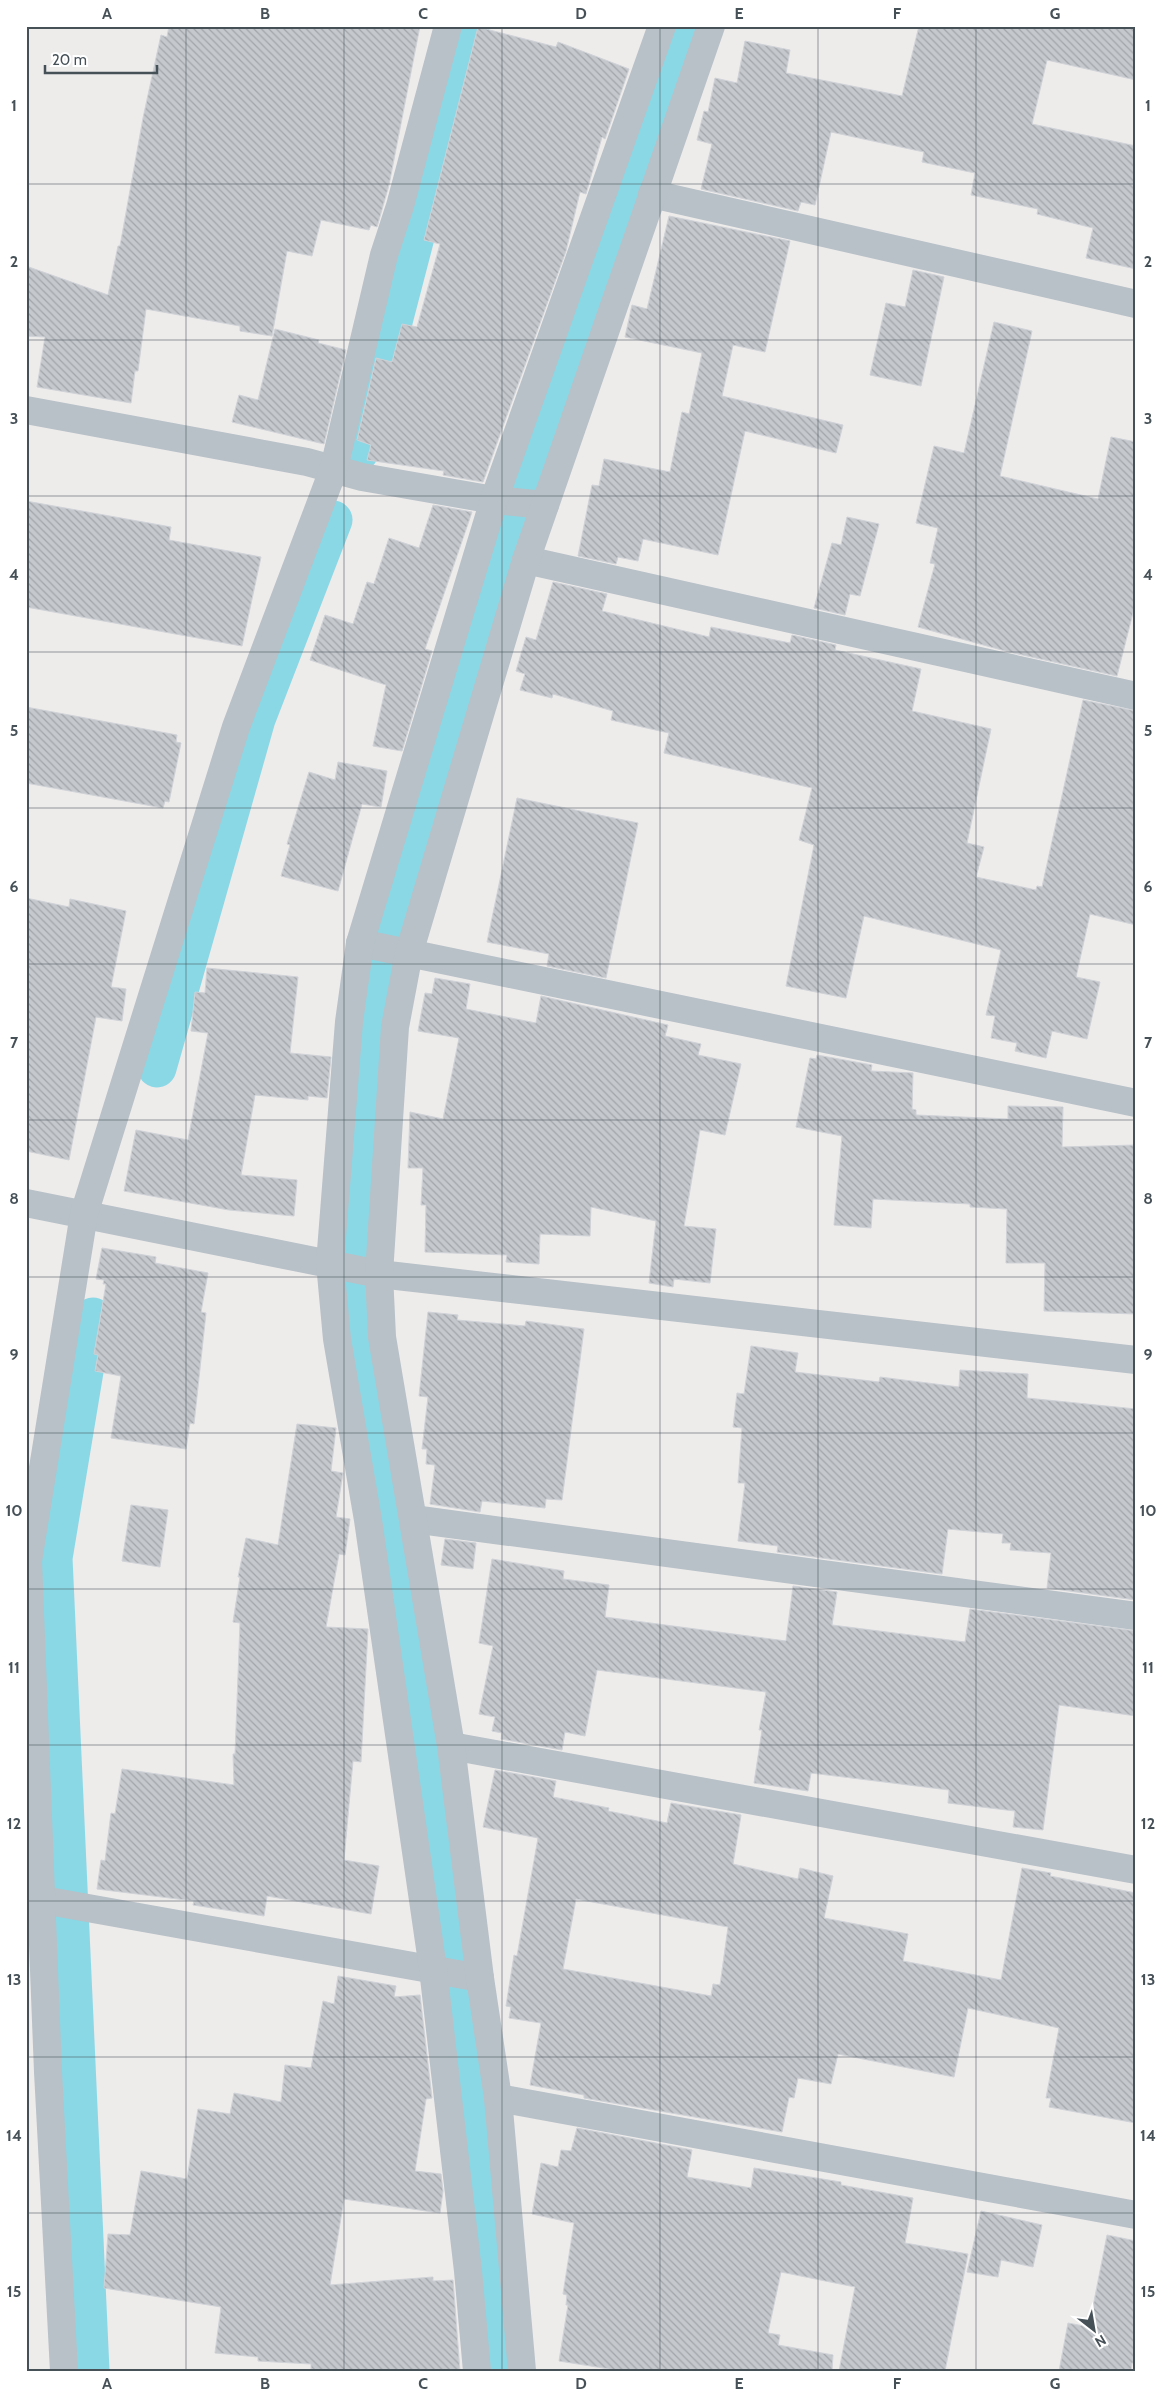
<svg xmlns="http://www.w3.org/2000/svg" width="1162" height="2397" font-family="Cabin,sans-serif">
<defs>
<pattern id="building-back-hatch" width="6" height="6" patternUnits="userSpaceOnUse" patternTransform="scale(1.25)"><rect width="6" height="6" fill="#c5c9ce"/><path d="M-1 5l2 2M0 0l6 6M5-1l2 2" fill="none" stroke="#a2a6aa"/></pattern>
</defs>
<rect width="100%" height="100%" fill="#eeebeb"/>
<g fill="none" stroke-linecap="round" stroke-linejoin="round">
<g stroke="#8ad8e6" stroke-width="39">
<polyline points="359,452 470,26"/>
<polyline points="157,1068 256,719 333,520"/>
<polyline points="90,2371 53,1558 93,1317"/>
<polyline points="497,2371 467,2063 410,1663 352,1299 372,1017 388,935 433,766 545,424 687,26"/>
</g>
</g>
<g fill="url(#building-back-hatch)" stroke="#cfd2d7" fill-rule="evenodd">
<polygon points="169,26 420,26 389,185 377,227 371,225 369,230 321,220 312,256 287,251 272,336 240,331 240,326 146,309 138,371 135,371 131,403 37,387 45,337 26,336 26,266 108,295 118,246 120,246 143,118 161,35 167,37"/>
<polygon points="919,26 1136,26 1136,80 1047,60 1032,124 1136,146 1136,269 1086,258 1093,228 1037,214 1038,209 971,195 975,173 922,162 924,152 831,132 815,205 801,202 798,211 701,189 712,144 697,140 704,111 708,112 715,78 737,83 745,41 790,50 786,73 902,96"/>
<polygon points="478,27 556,47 558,42 629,69 605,139 602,137 586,194 580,192 566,251 483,482 443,475 444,471 367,460 371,445 357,440 376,358 392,362 402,324 417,327 440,244 424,240"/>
<polygon points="669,216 790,241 765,352 733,345 722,396 843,425 836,453 745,431 718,555 643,539 638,561 618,557 616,564 578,556 592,485 599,486 604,459 670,472 682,412 689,414 702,353 625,337 632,305 647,309"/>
<polygon points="913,270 944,277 921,386 870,375 886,303 905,307"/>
<polygon points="994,322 1032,331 1000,476 1098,499 1111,437 1136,442 1136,601 1117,676 1009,652 918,627 935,564 930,563 938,528 916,523 934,446 964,453"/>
<polygon points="275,329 319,340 318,343 346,350 324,444 232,422 239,395 258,400"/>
<polygon points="26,501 171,527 169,540 261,557 242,646 26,607"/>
<polygon points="433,505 472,512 425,649 432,651 402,751 373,746 386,685 310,660 325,615 353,624 367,582 374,584 389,538 419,548"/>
<polygon points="847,517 879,524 860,596 850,594 845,615 814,608 832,543 841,545"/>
<polygon points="553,582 607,594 602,611 709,637 711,627 790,643 792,635 836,645 835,650 921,669 912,711 991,729 967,843 984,847 976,877 1036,890 1037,886 1042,887 1083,700 1136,711 1136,925 1090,914 1076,977 1100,982 1087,1039 1052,1031 1046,1058 1015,1051 1017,1043 991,1038 995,1016 986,1015 1001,950 864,916 846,998 786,986 814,845 799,840 812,788 664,753 669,733 611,720 613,711 553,694 552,698 520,690 525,674 516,671 526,637 536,640"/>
<polygon points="26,707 177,735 176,742 181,743 169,802 165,801 163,808 26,783"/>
<polygon points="338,762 387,771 381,807 362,804 338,891 281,876 290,845 287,844 309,772 335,780"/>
<polygon points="517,798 638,823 606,978 547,966 549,954 487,942"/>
<polygon points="26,898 69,907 70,899 126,911 111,987 126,989 122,1021 96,1017 69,1160 26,1151"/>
<polygon points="207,968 298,977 290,1053 331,1057 327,1098 308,1096 308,1100 255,1095 241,1175 297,1180 294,1216 229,1210 124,1191 136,1130 188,1140 208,1033 191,1031 195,992 205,993"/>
<polygon points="435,978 470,984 466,1009 536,1023 541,996 668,1025 665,1036 701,1044 698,1055 741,1064 725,1135 700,1130 684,1226 716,1229 710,1283 674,1279 673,1287 649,1283 656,1221 591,1207 590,1236 540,1234 539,1264 506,1262 507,1255 425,1252 426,1205 421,1205 423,1168 408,1168 410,1112 443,1119 459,1038 418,1031 425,993 432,994"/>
<polygon points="817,1055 872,1065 871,1071 913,1073 912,1109 916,1110 916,1115 1008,1119 1008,1106 1063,1107 1062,1147 1136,1145 1136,1314 1044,1311 1045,1263 1006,1263 1007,1209 970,1207 970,1204 873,1199 871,1228 834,1225 842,1136 796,1127 810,1058 816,1059"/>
<polygon points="102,1248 156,1257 155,1263 208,1273 201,1312 206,1313 194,1424 190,1423 186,1449 111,1438 121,1376 95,1371 98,1355 94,1354 106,1284 103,1284 104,1280 96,1279"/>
<polygon points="428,1312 458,1315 457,1320 525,1326 526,1321 584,1329 562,1500 546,1499 545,1508 482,1501 480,1512 430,1504 435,1465 426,1464 427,1449 422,1449 428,1397 419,1396"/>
<polygon points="751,1346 798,1353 795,1372 879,1382 880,1377 959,1387 960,1370 1028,1374 1027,1398 1136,1409 1136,1600 1047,1588 1051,1553 1010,1550 1011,1543 1002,1543 1003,1534 948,1529 942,1574 777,1552 778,1546 738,1541 745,1483 738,1483 742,1428 733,1427 737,1393 744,1394"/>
<polygon points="297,1424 336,1428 331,1471 343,1473 336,1517 350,1519 345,1555 339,1554 326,1627 368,1629 361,1762 353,1761 344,1860 379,1866 371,1914 267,1896 264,1916 193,1905 194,1901 97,1889 101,1860 105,1861 111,1813 115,1814 122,1769 234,1785 233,1754 235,1754 240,1623 233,1622 240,1577 238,1577 246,1538 278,1545"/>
<polygon points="131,1505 168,1510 160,1567 122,1561"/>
<polygon points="445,1539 476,1543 473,1569 441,1565"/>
<polygon points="492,1559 564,1571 563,1579 609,1585 605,1617 786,1641 793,1586 837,1592 832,1625 965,1642 970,1609 1136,1631 1136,1716 1059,1705 1043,1830 1013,1827 1015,1811 948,1803 949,1790 811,1773 808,1791 754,1783 762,1730 759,1730 766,1692 597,1670 585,1736 565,1732 562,1750 501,1739 502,1733 492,1731 495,1717 479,1714 493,1646 479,1643"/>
<path d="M495,1770L556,1781L553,1797L609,1808L608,1811L667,1823L671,1803L741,1815L733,1864L798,1879L800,1868L833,1876L824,1918L908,1934L903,1961L1001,1980L1022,1868L1051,1873L1050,1876L1136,1893V2123L1049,2107L1051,2098H1046L1059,2028L968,2008L954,2077L838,2054L831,2084L798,2078L794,2098L789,2097L782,2132L584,2098V2095L530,2085L541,2023L509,2018L511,2007L506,2006L514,1955L517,1956L538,1838L483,1827ZM576,1899L728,1927L720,1985L713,1984L711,1996L563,1969Z"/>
<polygon points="338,1976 396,1986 394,1997 420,1995 432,2098 426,2099 415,2171 441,2174 443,2191 440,2213 344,2199 330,2285 433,2277 433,2281 453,2280 460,2371 329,2371 311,2369 311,2364 258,2361 258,2357 215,2353 221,2307 104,2288 108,2234 130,2235 141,2171 187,2179 198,2109 230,2114 234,2093 281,2102 285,2065 311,2068 323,2001 334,2004"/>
<polygon points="577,2128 692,2150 687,2177 751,2188 754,2168 841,2182 841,2185 913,2198 905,2243 968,2254 945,2371 839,2371 855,2287 781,2272 768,2333 780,2335 778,2345 833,2355 832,2371 622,2371 559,2361 568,2305 566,2305 567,2295 563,2294 574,2223 532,2214 541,2163 558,2167 561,2150 571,2151"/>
<polygon points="981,2211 1042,2225 1033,2267 1001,2260 998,2277 967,2272"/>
<polygon points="1107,2235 1136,2241 1136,2364 1132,2363 1131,2371 1059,2371 1068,2323 1089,2327"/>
</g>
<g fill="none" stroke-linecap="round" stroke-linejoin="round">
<g stroke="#b7c1c7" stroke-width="28">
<polyline points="652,194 1136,304"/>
<polyline points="26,410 307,462 362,477 494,500 545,505"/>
<polyline points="526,560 1136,696"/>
<polyline points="360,943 1136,1103"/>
<polyline points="26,1203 379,1274 1136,1360"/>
<polyline points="413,1519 1136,1616"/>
<polyline points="451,1746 1136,1870"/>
<polyline points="26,1897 480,1978"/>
<polyline points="498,2098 1136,2215"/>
<polyline points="64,2371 48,2072 28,1561 84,1214 236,727 334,468 384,255 400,206 448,26"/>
<polyline points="477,2371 468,2271 433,1969 368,1520 337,1339 330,1263 349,1022 360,943 494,500 662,26"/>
<polyline points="522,2371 498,2098 480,1978 451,1746 382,1337 379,1274 395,1027 409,953 526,560 711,26"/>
</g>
</g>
<path fill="none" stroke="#455057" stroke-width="1" stroke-opacity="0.55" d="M186,26V2371M344,26V2371M502,26V2371M660,26V2371M818,26V2371M976,26V2371M26,184H1136M26,340H1136M26,496H1136M26,652H1136M26,808H1136M26,964H1136M26,1120H1136M26,1277H1136M26,1433H1136M26,1589H1136M26,1745H1136M26,1901H1136M26,2057H1136M26,2213H1136"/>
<rect width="1162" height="2397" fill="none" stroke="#ffffff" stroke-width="55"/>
<g transform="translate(1094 2330) rotate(149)" stroke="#ffffff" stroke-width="4" paint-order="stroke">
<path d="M0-4L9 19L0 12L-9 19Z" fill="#455057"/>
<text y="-8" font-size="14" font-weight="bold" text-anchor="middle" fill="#455057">N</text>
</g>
<path d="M45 65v8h112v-8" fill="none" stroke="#455057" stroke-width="2.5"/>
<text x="52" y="65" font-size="15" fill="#455057" stroke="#ffffff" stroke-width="4" paint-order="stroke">20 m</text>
<rect x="28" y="28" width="1106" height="2342" fill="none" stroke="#455057" stroke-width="2"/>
<g font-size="16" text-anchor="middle" font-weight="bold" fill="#455057">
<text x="107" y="19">A</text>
<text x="265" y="19">B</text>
<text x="423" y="19">C</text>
<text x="581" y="19">D</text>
<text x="739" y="19">E</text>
<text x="897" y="19">F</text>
<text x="1055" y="19">G</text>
<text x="14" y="111">1</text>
<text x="1148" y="111">1</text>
<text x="14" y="267">2</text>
<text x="1148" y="267">2</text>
<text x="14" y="424">3</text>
<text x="1148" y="424">3</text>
<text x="14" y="580">4</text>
<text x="1148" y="580">4</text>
<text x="14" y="736">5</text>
<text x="1148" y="736">5</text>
<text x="14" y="892">6</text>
<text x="1148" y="892">6</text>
<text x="14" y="1048">7</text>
<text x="1148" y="1048">7</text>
<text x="14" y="1204">8</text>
<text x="1148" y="1204">8</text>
<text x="14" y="1360">9</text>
<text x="1148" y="1360">9</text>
<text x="14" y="1516">10</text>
<text x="1148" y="1516">10</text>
<text x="14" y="1673">11</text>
<text x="1148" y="1673">11</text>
<text x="14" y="1829">12</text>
<text x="1148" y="1829">12</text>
<text x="14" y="1985">13</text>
<text x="1148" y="1985">13</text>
<text x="14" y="2141">14</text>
<text x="1148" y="2141">14</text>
<text x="14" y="2297">15</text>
<text x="1148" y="2297">15</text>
<text x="107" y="2389">A</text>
<text x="265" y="2389">B</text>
<text x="423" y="2389">C</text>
<text x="581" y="2389">D</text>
<text x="739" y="2389">E</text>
<text x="897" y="2389">F</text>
<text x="1055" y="2389">G</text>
</g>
</svg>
